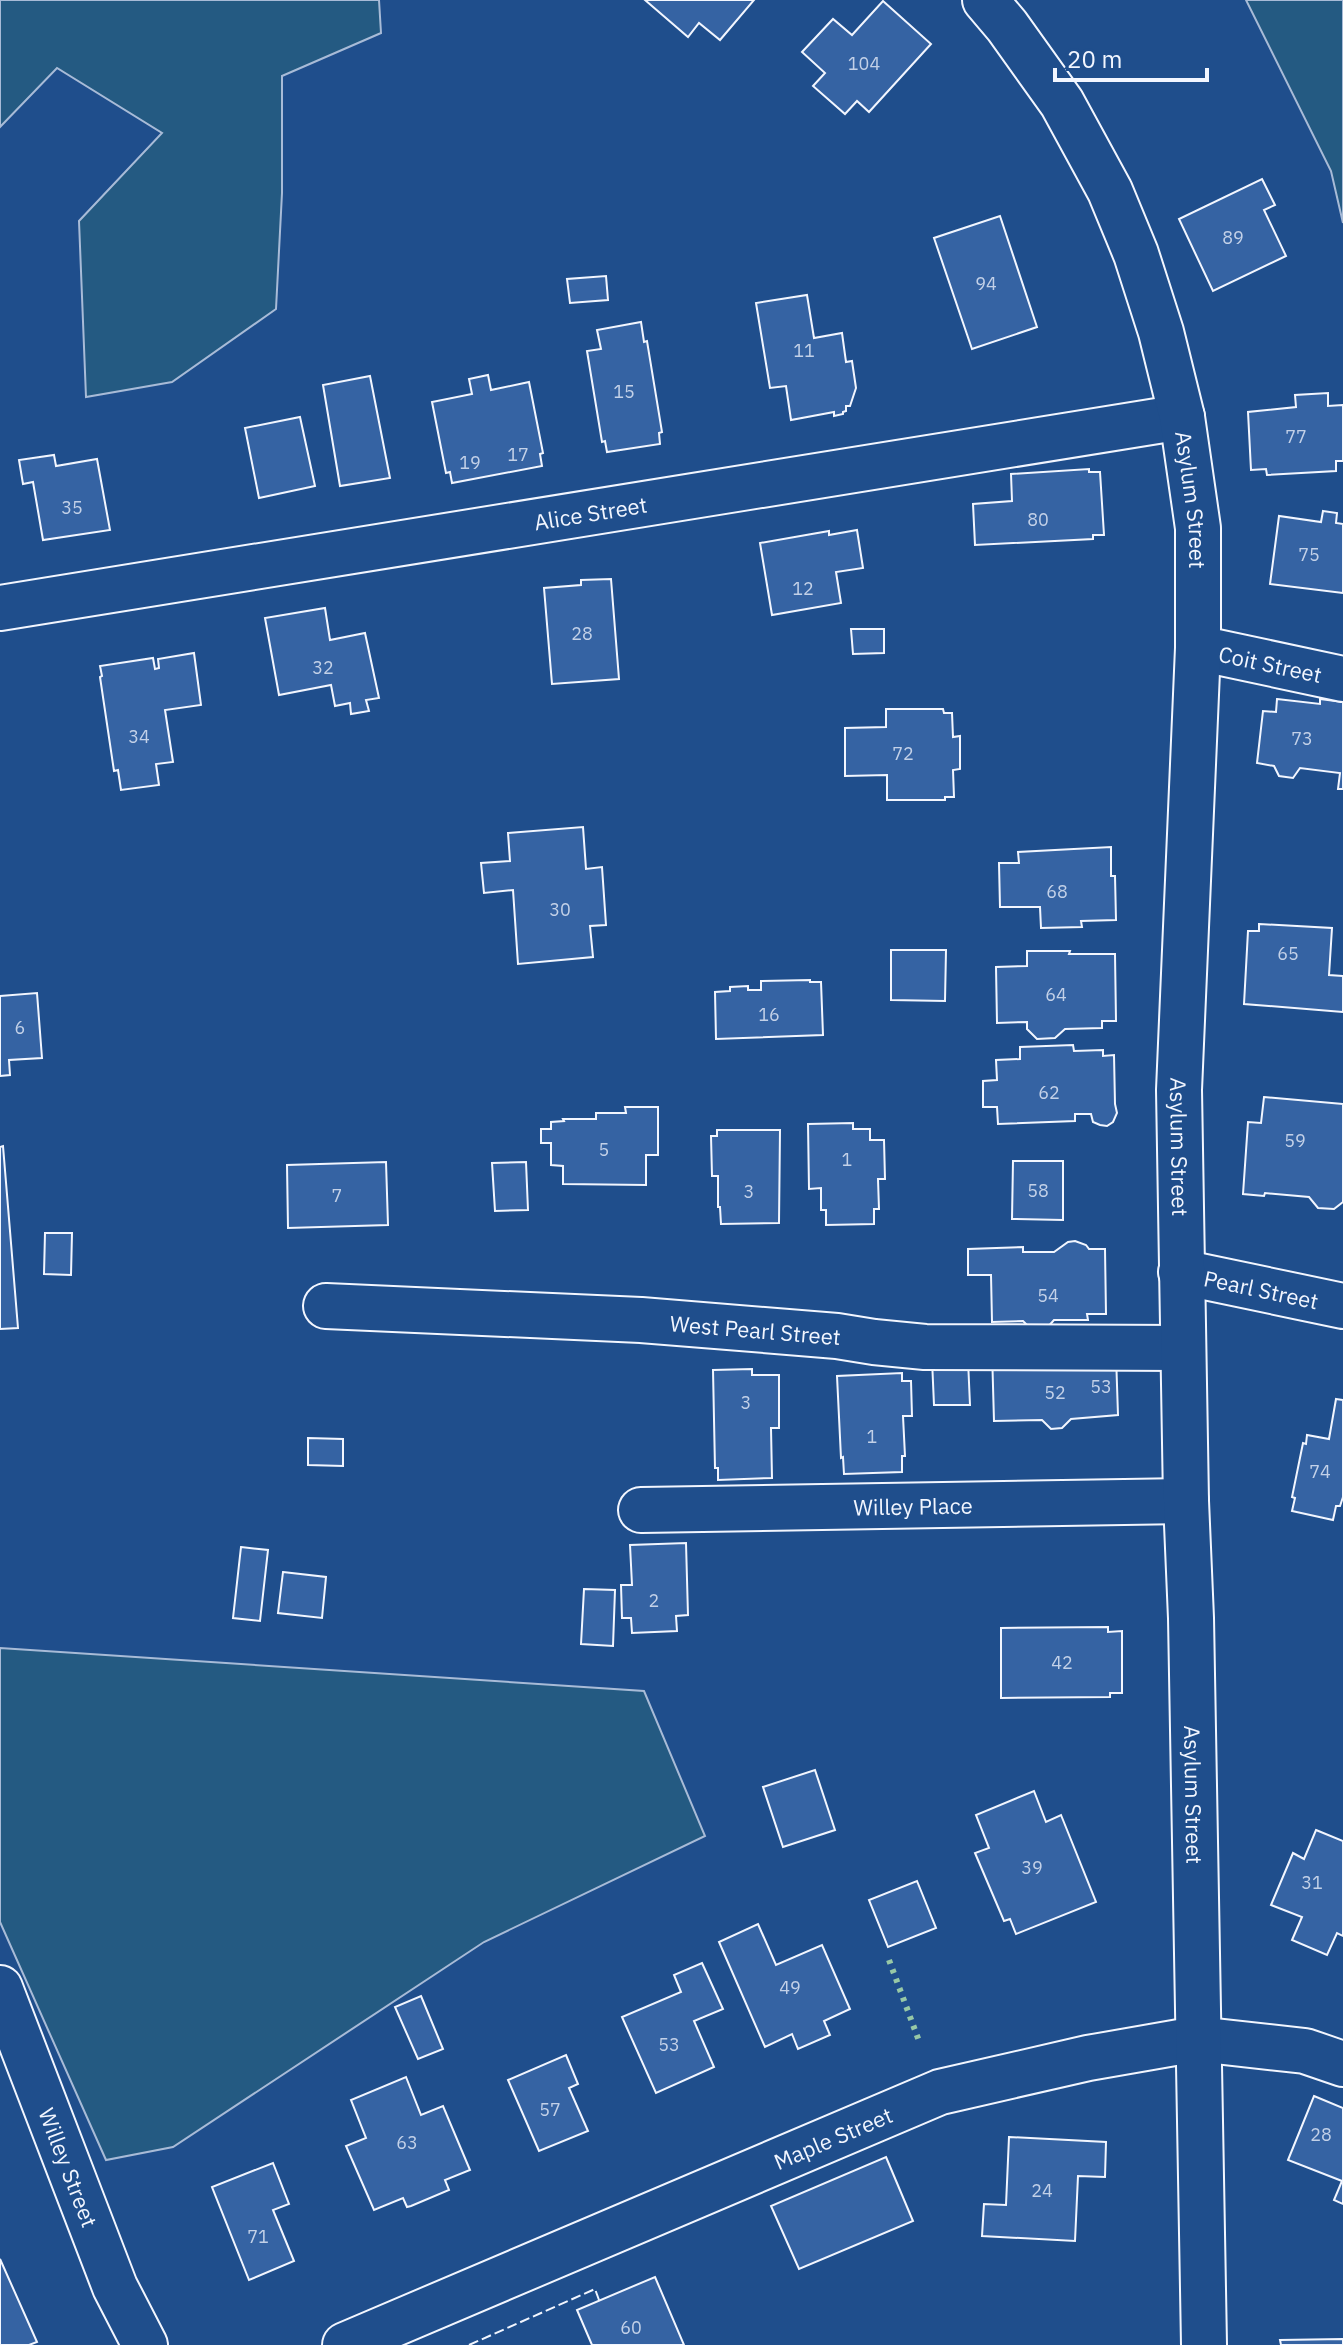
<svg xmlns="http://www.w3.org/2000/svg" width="1343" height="2345" font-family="'IBM Plex Sans',sans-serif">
<rect width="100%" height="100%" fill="#1f4e8c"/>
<g fill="#245a82" stroke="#a8bbd7" stroke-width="2">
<polygon points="0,0 379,0 381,33 282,76 282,193 276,309 172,382 86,397 79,221 162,133 57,68 0,127"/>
<polygon points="1246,0 1343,0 1343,223 1331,171"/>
<polygon points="0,1648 644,1691 705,1836 484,1942 173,2147 106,2160 0,1922"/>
</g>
<g fill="#3563a3" stroke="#f2f6ff" stroke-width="2">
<polygon points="645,0 754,0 720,40 699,23 688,37"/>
<polygon points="883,1 931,44 869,112 857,101 845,114 813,86 825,73 802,52 833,19 852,35"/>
<polygon points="1262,179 1275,205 1264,210 1286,256 1213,291 1179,219"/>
<polygon points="1000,216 1037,327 972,349 934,238"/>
<polygon points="606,276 608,300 570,303 567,279"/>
<polygon points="807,295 814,338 842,333 846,362 852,361 856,388 850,406 846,406 846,411 843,412 843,414 834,416 834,412 791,420 786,386 770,388 756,303"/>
<polygon points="641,322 644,342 647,341 662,432 659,433 660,444 607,452 605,441 602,442 587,351 601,349 597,330"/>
<polygon points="488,375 491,390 529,382 543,453 540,454 542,466 452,483 450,472 446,473 432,402 472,394 469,379"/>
<polygon points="370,376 390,478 340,486 323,385"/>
<polygon points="1328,393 1328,406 1343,405 1343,461 1336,461 1336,471 1267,475 1266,469 1251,470 1248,412 1296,407 1295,395"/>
<polygon points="300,417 315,486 259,498 245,428"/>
<polygon points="54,455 56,466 97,459 110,530 43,540 33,482 23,484 19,460"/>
<polygon points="1089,469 1089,472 1100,472 1104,535 1093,535 1093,539 975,545 973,504 1012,501 1011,474"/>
<polygon points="1323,511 1337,513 1336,523 1343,524 1343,593 1270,584 1279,516 1321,522"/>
<polygon points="857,530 863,568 836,572 841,603 772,615 760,543 829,531 829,535"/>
<polygon points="611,579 619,679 552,684 544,588 581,585 581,580"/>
<polygon points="325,608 330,640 365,633 379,698 366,700 369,711 351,714 350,703 335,706 331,685 279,695 265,618"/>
<polygon points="851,629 884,629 884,653 853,654"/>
<polygon points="194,653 201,705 165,710 173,762 156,764 159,785 121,790 118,770 114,771 100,677 102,676 100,666 153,658 155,669 159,668 158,659"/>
<polygon points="1277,699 1320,704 1320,699 1343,702 1343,789 1338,789 1340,773 1300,768 1293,778 1279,776 1274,766 1257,763 1263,711 1276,712"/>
<polygon points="886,709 943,709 944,713 952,713 953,737 960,736 960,769 953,770 954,797 945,797 945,800 887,800 887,775 845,776 845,728 886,727"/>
<polygon points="583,827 586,869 602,867 606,925 590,926 593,957 518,964 513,890 484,893 481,863 510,861 508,833"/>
<polygon points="1111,847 1111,876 1115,876 1116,920 1081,921 1082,927 1041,928 1040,907 1000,907 999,863 1019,863 1018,852"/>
<polygon points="1259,924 1332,928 1329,975 1343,976 1343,1012 1244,1004 1248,931 1259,931"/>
<polygon points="891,950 946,950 945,1001 891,1000"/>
<polygon points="1027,951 1070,951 1069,954 1115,954 1116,1021 1102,1021 1102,1028 1065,1029 1055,1038 1037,1039 1027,1029 1027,1022 997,1023 996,967 1027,966"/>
<polygon points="810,980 810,982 821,982 823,1035 716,1039 715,992 730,991 730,987 748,986 748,990 761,990 761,981"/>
<polygon points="37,993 42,1058 9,1060 10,1075 0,1076 0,996"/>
<polygon points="1073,1045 1074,1051 1103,1050 1103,1056 1114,1055 1115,1104 1117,1113 1113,1122 1107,1126 1100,1125 1093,1122 1091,1114 1075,1114 1075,1121 998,1124 997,1107 983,1107 983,1081 997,1080 996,1060 1020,1059 1020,1047"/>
<polygon points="1264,1097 1343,1104 1343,1202 1334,1209 1318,1208 1309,1197 1265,1193 1264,1196 1243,1194 1248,1122 1261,1123"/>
<polygon points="625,1107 658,1107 658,1155 646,1155 646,1185 563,1184 563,1166 551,1165 551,1143 541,1143 541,1129 551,1129 551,1122 564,1121 563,1119 596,1119 596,1113 626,1113"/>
<polygon points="853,1123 853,1129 870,1129 870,1140 884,1140 885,1179 878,1179 879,1209 874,1209 874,1224 826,1225 826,1210 821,1210 821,1188 809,1189 808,1124"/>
<polygon points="717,1130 780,1130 779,1223 721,1224 720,1207 718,1207 718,1176 712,1176 711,1136 717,1136"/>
<polygon points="3,1146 18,1328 0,1329 0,1147"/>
<polygon points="1013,1161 1063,1161 1063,1220 1012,1219"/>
<polygon points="386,1162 388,1225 288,1228 287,1165"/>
<polygon points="526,1162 528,1210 495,1211 492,1163"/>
<polygon points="45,1233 72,1233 71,1275 44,1274"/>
<polygon points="1075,1241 1086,1245 1089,1249 1105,1249 1106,1314 1087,1314 1088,1320 1054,1320 1046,1329 1031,1329 1023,1321 992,1322 991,1275 968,1275 968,1249 1023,1247 1023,1252 1054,1252 1068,1242"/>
<polygon points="992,1351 1116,1355 1118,1415 1071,1419 1062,1428 1051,1429 1042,1420 994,1421"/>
<polygon points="932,1360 968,1360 970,1405 934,1405"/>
<polygon points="752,1369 752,1375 779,1375 779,1428 771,1428 772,1478 718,1480 718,1468 715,1468 713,1370"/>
<polygon points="902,1373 902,1381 911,1381 912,1416 903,1416 905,1456 902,1456 902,1472 844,1474 843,1457 841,1458 837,1376"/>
<polygon points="1336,1399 1343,1400 1343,1497 1340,1506 1336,1506 1333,1520 1292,1511 1295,1498 1292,1497 1303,1443 1306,1444 1307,1435 1329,1439"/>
<polygon points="308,1438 343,1439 343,1466 308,1465"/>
<polygon points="686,1543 688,1615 676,1616 677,1631 632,1633 631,1618 622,1618 621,1585 632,1585 630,1545"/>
<polygon points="241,1547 268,1550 260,1621 233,1618"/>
<polygon points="283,1572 326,1577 322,1618 278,1613"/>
<polygon points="584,1589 615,1590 613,1646 581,1644"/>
<polygon points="1108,1627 1108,1632 1122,1631 1122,1693 1110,1693 1110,1697 1001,1698 1001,1628"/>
<polygon points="815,1770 835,1830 783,1847 763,1787"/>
<polygon points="1034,1791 1046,1822 1061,1815 1096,1902 1016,1934 1010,1919 1004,1921 975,1853 989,1848 976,1815"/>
<polygon points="1316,1830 1343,1841 1343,1936 1337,1933 1327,1955 1292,1940 1302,1917 1271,1905 1293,1853 1304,1859"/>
<polygon points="917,1881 936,1928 888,1947 869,1900"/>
<polygon points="758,1924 776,1965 822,1945 850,2009 824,2021 830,2035 798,2049 792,2034 765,2047 719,1942"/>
<polygon points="702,1963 723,2009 694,2021 714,2067 656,2093 622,2017 681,1992 674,1975"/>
<polygon points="421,1996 443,2049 418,2059 395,2007"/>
<polygon points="566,2055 578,2084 569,2088 588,2131 539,2151 508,2080"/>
<polygon points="406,2077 421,2115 443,2106 470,2170 445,2180 449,2190 411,2206 407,2207 403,2198 374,2210 346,2146 366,2138 351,2100"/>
<polygon points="1314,2096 1343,2108 1343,2204 1334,2200 1342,2181 1288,2160"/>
<polygon points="1009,2137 1106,2142 1105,2177 1078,2176 1075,2241 982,2236 984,2204 1006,2205"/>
<polygon points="886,2157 913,2221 799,2269 771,2206"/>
<polygon points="273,2163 289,2204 273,2210 294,2261 249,2280 212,2187"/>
<polygon points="0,2259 37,2342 29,2345 0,2345"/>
<polygon points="655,2277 684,2345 592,2345 577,2310"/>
<polygon points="1343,2339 1343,2345 1281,2345 1280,2340"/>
</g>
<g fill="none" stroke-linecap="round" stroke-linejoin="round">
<defs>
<g id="minor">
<path id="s1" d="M0,608L1182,417"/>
<path id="s2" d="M1198,648L1343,679"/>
<path id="s3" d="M1181,1272L1343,1306"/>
<path id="s4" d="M326,1306L641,1320L837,1336L874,1342L925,1347L1183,1348"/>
<path id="s5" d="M641,1510L1186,1501"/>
<path id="s6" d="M0,1988L115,2287L145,2345"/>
<path id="s7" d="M345,2345L940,2092L1088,2058L1197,2039L1305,2051L1343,2064"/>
</g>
<g id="tertiary">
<path id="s8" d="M985,0L1007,26L1062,103L1110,191L1136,254L1161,332L1182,417L1198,528V648L1179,1090L1186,1501L1191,1618L1204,2345"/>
</g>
</defs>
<use href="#minor" stroke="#f2f6ff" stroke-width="48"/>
<use href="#tertiary" stroke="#f2f6ff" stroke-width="48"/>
<use href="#minor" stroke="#1f4e8c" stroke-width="44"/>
<use href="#tertiary" stroke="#1f4e8c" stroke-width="44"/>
<polyline stroke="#97c8a6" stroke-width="6" stroke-dasharray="4 6" stroke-linecap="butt" points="889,1960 919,2041"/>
<polyline stroke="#f2f6ff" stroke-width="2" stroke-dasharray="10 4" stroke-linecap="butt" points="469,2345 595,2289 599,2300"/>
</g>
<g text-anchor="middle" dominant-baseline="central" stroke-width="6" stroke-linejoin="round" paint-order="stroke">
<g font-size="18" fill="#c3d1e8">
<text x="864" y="63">104</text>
<text x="1233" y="237">89</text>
<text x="986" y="283">94</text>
<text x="804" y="350">11</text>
<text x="624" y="391">15</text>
<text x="1296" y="436">77</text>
<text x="518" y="454">17</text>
<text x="470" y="462">19</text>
<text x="72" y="507">35</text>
<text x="1038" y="519">80</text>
<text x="1309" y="554">75</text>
<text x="803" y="588">12</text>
<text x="582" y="633">28</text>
<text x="323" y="667">32</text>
<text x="139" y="736">34</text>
<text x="1302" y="738">73</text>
<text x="903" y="753">72</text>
<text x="1057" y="891">68</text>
<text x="560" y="909">30</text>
<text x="1288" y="953">65</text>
<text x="1056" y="994">64</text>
<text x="769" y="1014">16</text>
<text x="20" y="1027">6</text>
<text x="1049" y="1092">62</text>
<text x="1295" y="1140">59</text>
<text x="604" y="1149">5</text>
<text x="847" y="1159">1</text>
<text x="1038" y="1190">58</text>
<text x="749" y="1191">3</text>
<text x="337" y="1195">7</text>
<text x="1048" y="1295">54</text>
<text x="1101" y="1386">53</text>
<text x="1055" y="1392">52</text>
<text x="746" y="1402">3</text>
<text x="872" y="1436">1</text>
<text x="1320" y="1471">74</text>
<text x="654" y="1600">2</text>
<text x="1062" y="1662">42</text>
<text x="1032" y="1867">39</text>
<text x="1312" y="1882">31</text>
<text x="790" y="1987">49</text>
<text x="669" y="2044">53</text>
<text x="550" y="2109">57</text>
<text x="1321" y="2134">28</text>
<text x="407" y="2142">63</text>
<text x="1042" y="2190">24</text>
<text x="258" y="2236">71</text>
<text x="631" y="2327">60</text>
</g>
<g font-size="22" fill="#f2f6ff" stroke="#1f4e8c">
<text stroke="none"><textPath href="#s8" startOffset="550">Asylum Street</textPath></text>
<text stroke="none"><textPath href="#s1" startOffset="598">Alice Street</textPath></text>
<text stroke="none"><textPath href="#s2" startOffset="74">Coit Street</textPath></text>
<text stroke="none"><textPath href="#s8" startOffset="1198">Asylum Street</textPath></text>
<text stroke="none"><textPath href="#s3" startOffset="82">Pearl Street</textPath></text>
<text stroke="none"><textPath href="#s4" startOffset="430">West Pearl Street</textPath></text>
<text stroke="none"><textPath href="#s5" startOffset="272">Willey Place</textPath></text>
<text stroke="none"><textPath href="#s8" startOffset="1846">Asylum Street</textPath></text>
<text stroke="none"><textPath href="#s7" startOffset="530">Maple Street</textPath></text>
<text stroke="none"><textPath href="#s6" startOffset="192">Willey Street</textPath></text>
</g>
</g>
<path d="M1055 68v12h152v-12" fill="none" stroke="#f2f6ff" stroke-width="4"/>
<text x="1067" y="68" font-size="24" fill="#f2f6ff" stroke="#1f4e8c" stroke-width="6" paint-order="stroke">20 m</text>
</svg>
